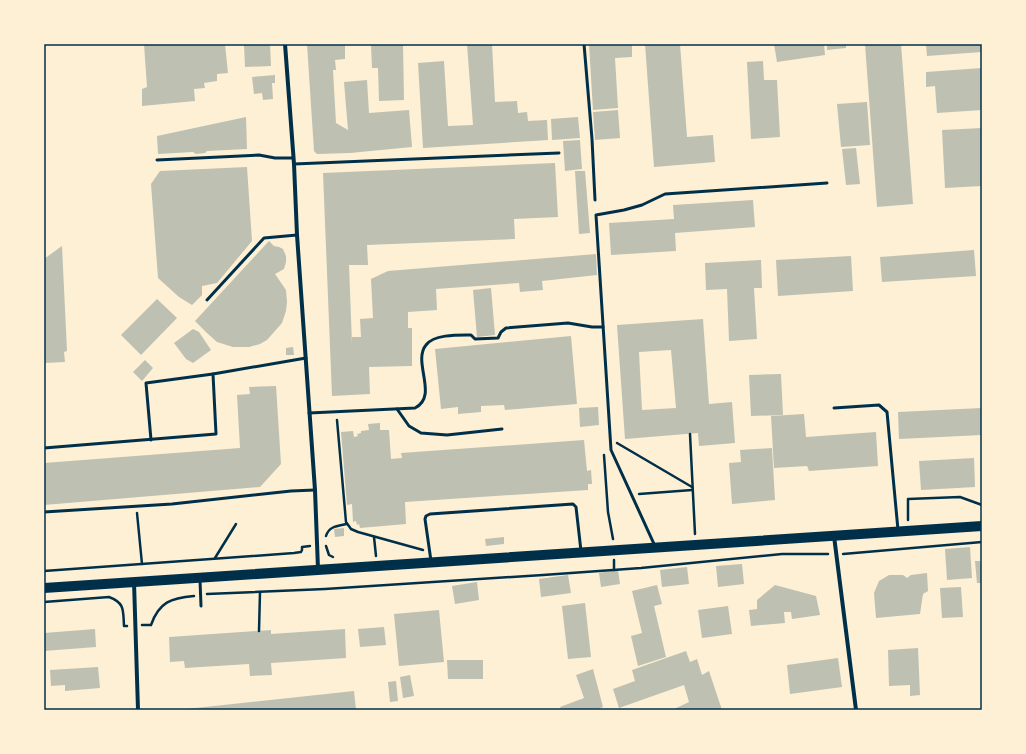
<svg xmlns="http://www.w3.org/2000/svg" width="1026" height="754" font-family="Ubuntu,sans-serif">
<rect width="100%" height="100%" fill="#fdf0d5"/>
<g fill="#bec0b2" fill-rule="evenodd">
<polygon points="144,44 225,44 228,73 217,74 217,81 204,83 205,88 194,89 195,101 142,106 142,89 147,87"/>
<polygon points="244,44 270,44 271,66 245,67"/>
<polygon points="307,44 345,44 345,59 335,60 336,70 333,70 336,123 348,130 344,82 367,80 369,113 409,110 412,147 350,153 317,154 314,151"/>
<polygon points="403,44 404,100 379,101 378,68 372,68 371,45"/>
<polygon points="467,44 492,44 495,102 517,101 518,113 527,112 528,121 547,120 548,140 423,148 418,63 444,61 448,126 473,125"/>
<polygon points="589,44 632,44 632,57 615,58 618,108 593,110"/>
<polygon points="645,44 680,44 687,137 713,135 715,162 654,167"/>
<polygon points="774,44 824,44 825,55 777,62"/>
<polygon points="827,44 846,44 846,48 827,50"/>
<polygon points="865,44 901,44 913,204 877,207"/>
<polygon points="926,44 982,44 982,52 927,56"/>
<polygon points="763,61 764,80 777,80 780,137 751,139 747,62"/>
<polygon points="982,68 982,110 937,113 935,86 926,87 926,72"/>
<polygon points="275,75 275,83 272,83 273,99 263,100 262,93 254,94 252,77"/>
<polygon points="867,102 870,145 841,147 837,104"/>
<polygon points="618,110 620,138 595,140 593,112"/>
<polygon points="246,117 247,149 207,151 205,153 196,154 193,152 158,154 157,136"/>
<polygon points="578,117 580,138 552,140 551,119"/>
<polygon points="982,128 982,186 945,188 942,130"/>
<polygon points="580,140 582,169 565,171 563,141"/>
<polygon points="856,148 860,184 846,185 842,149"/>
<polygon points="555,163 558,217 514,219 515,239 367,245 368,265 349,265 352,344 352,337 361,337 360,319 373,318 371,279 388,271 596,254 597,275 542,281 543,290 520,292 519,283 436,289 437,310 408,312 408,328 412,328 412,366 369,367 370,394 332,396 323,173"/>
<polygon points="247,167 252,241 217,283 202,286 202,295 192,305 179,297 158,278 151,184 160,171"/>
<polygon points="575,171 585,171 590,233 579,234"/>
<polygon points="753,200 755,227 675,233 676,251 611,255 609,223 674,219 673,205"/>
<polygon points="269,241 274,246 279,247 283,249 286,256 286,262 284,269 275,274 286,290 287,302 286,311 282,323 267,340 260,344 249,347 233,347 217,342 207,333 195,321"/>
<polygon points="62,246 67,351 64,352 65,362 44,363 44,259"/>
<polygon points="974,250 976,276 882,282 880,257"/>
<polygon points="851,256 853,291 778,296 776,260"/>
<polygon points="761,260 762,288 754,288 757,339 729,341 727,289 706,290 705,263"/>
<polygon points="491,288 495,335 477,337 473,290"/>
<polygon points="157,299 177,318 141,355 121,335"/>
<path d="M703,319L709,404L732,402L735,443L699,446L698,433L625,439L617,325ZM671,350L676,408L642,410L639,352Z"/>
<polygon points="193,329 199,332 211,350 193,363 186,359 174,343"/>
<polygon points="571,336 577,404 505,410 504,405 481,406 481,412 458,414 458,407 441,409 435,349"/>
<polygon points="293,347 294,355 286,355 286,348"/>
<polygon points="145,360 153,368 142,381 133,372"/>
<polygon points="781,374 783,415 751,416 749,375"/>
<polygon points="276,386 281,464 260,487 44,505 44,463 240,448 237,395 250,394 249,387"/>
<polygon points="598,407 599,425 580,427 579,408"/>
<polygon points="982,408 982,435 899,439 898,412"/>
<polygon points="804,414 806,437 876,432 878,466 809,471 807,466 774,468 771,416"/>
<polygon points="380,423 380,430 389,430 391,459 402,458 401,453 584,440 587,471 591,470 592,484 588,484 588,490 405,502 406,524 360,528 359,524 357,525 356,521 353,522 352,504 347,505 341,432 353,431 354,437 358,436 357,434 361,433 361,431 369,430 368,424"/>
<polygon points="772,448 775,500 732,504 729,463 741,462 740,450"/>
<polygon points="974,458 975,487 921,490 919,461"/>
<polygon points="344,528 344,536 335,537 334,529"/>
<polygon points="504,537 504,544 486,546 485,539"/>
<polygon points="970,547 972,578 947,580 945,549"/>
<polygon points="975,561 982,561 982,583 977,583"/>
<polygon points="742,564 744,584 718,587 716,566"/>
<polygon points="687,567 689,584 662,587 660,570"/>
<polygon points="618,570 620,584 601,587 599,573"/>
<polygon points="927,573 928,591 923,594 920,614 876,618 874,593 879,581 889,575 903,575 907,578 911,575"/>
<polygon points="568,575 571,593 541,597 539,579"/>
<polygon points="477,582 479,600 455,604 452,586"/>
<polygon points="657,585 662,604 654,606 666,657 638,666 631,636 642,633 632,591"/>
<polygon points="775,585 816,596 820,615 792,619 791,612 784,612 785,623 751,626 749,610 757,609 757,600"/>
<polygon points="961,587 963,617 942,618 940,588"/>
<polygon points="585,603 591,657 568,659 562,606"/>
<polygon points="728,606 732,634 702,638 698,610"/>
<polygon points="439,610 444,662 399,666 394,614"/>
<polygon points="384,627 386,645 360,647 358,629"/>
<polygon points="95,629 96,647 44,651 44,633"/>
<polygon points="345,629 346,658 271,663 272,675 250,676 249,664 185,668 184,661 170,662 169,637 271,630 271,634"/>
<polygon points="918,648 920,695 910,696 910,685 889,686 888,650"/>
<polygon points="686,651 690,662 697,659 702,675 709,671 722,710 672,710 689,702 684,685 619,708 613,689 635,681 632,670"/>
<polygon points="838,658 842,687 790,694 787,665"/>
<polygon points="447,660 483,660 483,679 448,679"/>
<polygon points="98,667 100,688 65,691 65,685 51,686 50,670"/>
<polygon points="593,669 603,707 596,710 562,710 560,707 584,698 576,675"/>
<polygon points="410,675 414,696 403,698 400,677"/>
<polygon points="396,681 398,701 390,702 388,682"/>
<polygon points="354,691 356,710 186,710 186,709"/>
</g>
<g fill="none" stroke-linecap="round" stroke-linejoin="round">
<g stroke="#003049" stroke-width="2.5">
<polyline points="337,420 346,522 351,529 358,532 423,550"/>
<polyline points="690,434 695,534"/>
<polyline points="617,443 692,487"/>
<polyline points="604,455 608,512 613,539"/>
<polyline points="639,494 692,490"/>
<polyline points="137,513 142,564"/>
<polyline points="908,520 908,499 960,497 982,505"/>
<path d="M326,536C329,526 338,526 347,524"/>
<polyline points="374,537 376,556"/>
<polyline points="326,546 329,555 333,557"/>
<polyline points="843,554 982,542"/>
<polyline points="215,558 236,524"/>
<polyline points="614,560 614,570"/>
<polyline points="44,571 294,553 301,552 302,550 302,547 310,546"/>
<polyline points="207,594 325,589 543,575 641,568 782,554 828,554"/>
<path d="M44,602L109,597C125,603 123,610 124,626H127"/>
<path d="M142,625H151C159,602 171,598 194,596"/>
<polyline points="259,631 260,592"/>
</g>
<g stroke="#003049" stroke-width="3">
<polyline points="584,44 592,139 595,200"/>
<polyline points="157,160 259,155 275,158 293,158"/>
<polyline points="294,164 559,153"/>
<polyline points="207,300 264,238 297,235"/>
<polyline points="834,408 879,405 887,412 898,530"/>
<polyline points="397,409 409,426 421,433 447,435 502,429"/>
<path d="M309,413L415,408C439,396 412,362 426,345C434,334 459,335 471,335L475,339L498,338L501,332L506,328L568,323L592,327H603"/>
<polyline points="151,440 146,383 213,374"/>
<polyline points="44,448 216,434 213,374 306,358"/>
<polyline points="44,512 172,504 291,491 315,490"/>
<polyline points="655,546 611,450 596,215 624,210 642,205 665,194 827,183"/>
<polyline points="431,561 425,519 426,516 430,514 573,504 576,507 581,551"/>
<polyline points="200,580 201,606"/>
</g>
<g stroke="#003049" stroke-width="4">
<polyline points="285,44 294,164 297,235 315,490 318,569"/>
<polyline points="834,536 856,710"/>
<polyline points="134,582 138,710"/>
</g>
<polyline stroke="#003049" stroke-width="10" points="44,588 982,526"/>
</g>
<rect width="1026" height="754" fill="none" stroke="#fdf0d5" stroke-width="90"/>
<rect x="45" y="45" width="936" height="664" fill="none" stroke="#003049" stroke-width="1.5"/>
</svg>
